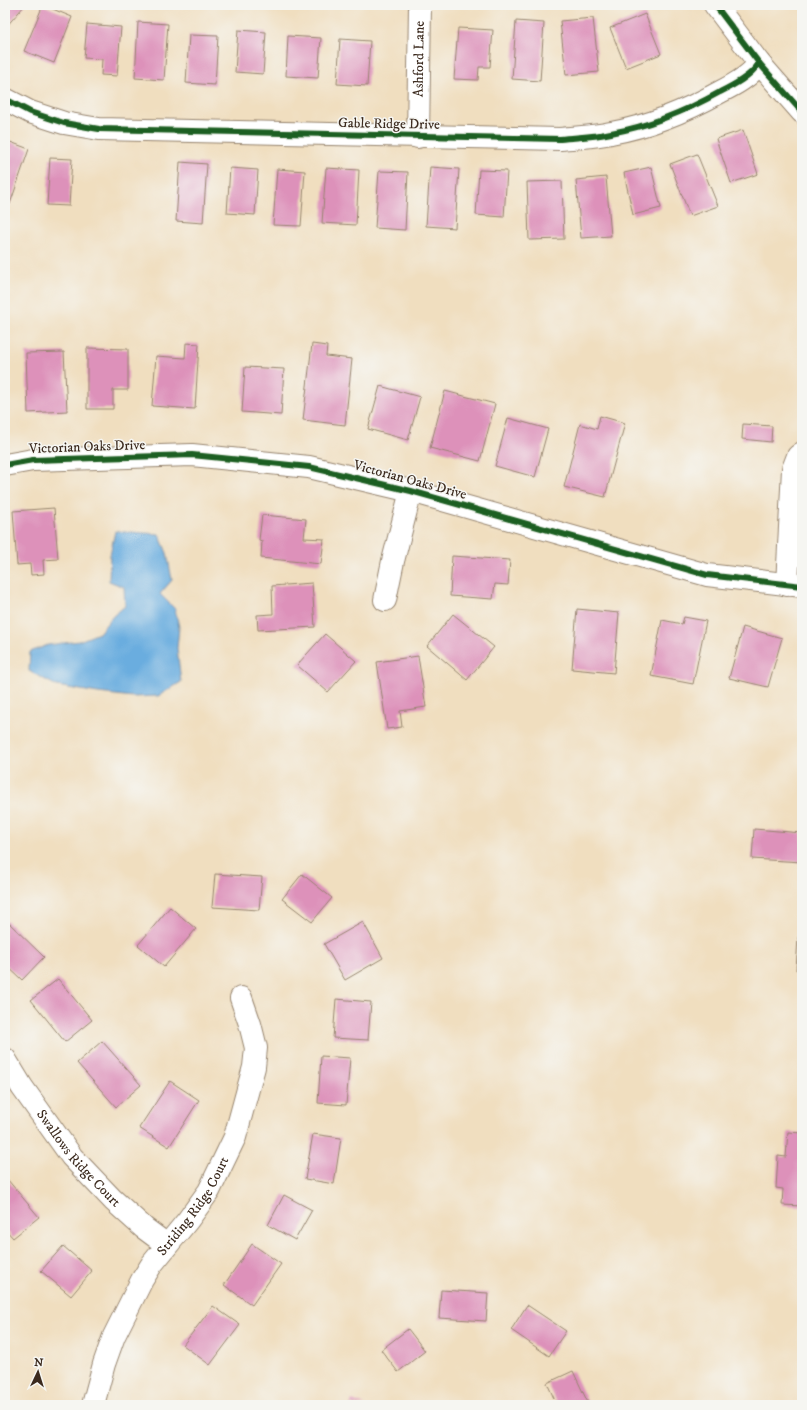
<svg xmlns="http://www.w3.org/2000/svg" width="807" height="1410" font-family="'IM FELL DW Pica',serif">
<rect width="100%" height="100%" fill="#f6f6f2"/>
<filter id="ink" filterUnits="userSpaceOnUse"><feTurbulence type="fractalNoise" baseFrequency=".025" numOctaves="2"/><feDisplacementMap in="SourceGraphic" scale="8" xChannelSelector="R" yChannelSelector="G"/><feConvolveMatrix kernelMatrix="1 2 1 2 8 2 1 2 1" color-interpolation-filters="sRGB"/></filter>
<filter id="wash" filterUnits="userSpaceOnUse"><feTurbulence type="fractalNoise" baseFrequency=".012" numOctaves="4" result="noise"/><feDisplacementMap in="SourceGraphic" scale="16" xChannelSelector="R" yChannelSelector="G"/><feGaussianBlur stdDeviation="0.9" result="paint"/><feColorMatrix in="noise" values="0 0 0 0 0 0 0 0 0 0 0 0 0 0 0 0 0 1.4 0 .05"/><feComposite in="paint" operator="in"/></filter>
<g filter="url(#wash)">
<rect width="100%" height="100%" fill="#f0debf"/>
<polygon fill="#6aaddf" stroke="#526c7e" points="115,531 159,534 167,553 172,580 160,594 175,609 179,627 177,648 181,682 158,696 133,697 98,693 57,686 29,671 30,652 48,645 79,641 99,633 113,616 125,606 124,587 109,581 110,555"/>
<g id="blocks">
<g fill="#dd91ba">
<polygon points="5,5 25,5 5,28"/>
<polygon points="43,5 72,17 54,63 24,51"/>
<polygon points="645,14 661,54 626,68 610,28"/>
<polygon points="593,18 599,72 566,75 560,21"/>
<polygon points="516,21 544,23 540,81 512,79"/>
<polygon points="138,22 168,24 164,80 135,78"/>
<polygon points="87,24 121,27 117,76 101,75 102,59 84,58"/>
<polygon points="458,28 493,30 490,67 479,67 478,80 454,79"/>
<polygon points="238,30 266,32 263,74 235,72"/>
<polygon points="189,35 218,36 215,85 186,83"/>
<polygon points="288,36 321,38 318,78 286,76"/>
<polygon points="340,39 370,41 367,86 337,84"/>
<polygon points="743,130 758,174 731,183 716,139"/>
<polygon points="5,140 29,149 10,204 5,202"/>
<polygon points="697,154 718,206 690,216 670,164"/>
<polygon points="50,158 72,159 69,206 47,205"/>
<polygon points="180,162 207,164 203,223 176,221"/>
<polygon points="430,167 459,169 455,228 426,226"/>
<polygon points="651,167 661,208 633,215 624,173"/>
<polygon points="230,168 258,170 255,215 227,213"/>
<polygon points="326,168 359,170 356,225 322,223"/>
<polygon points="277,169 305,171 301,226 273,225"/>
<polygon points="479,170 507,171 504,217 476,215"/>
<polygon points="379,171 408,172 405,230 375,228"/>
<polygon points="606,177 611,236 581,238 576,180"/>
<polygon points="562,181 564,239 529,240 527,182"/>
<polygon points="186,343 199,344 195,409 152,406 156,356 185,358"/>
<polygon points="312,344 327,346 326,356 352,359 345,425 303,420"/>
<polygon points="87,348 128,349 128,390 113,390 113,409 87,409"/>
<polygon points="64,352 67,411 28,413 26,353"/>
<polygon points="245,367 284,369 281,415 242,412"/>
<polygon points="380,386 420,397 408,440 368,429"/>
<polygon points="445,391 495,404 480,461 430,448"/>
<polygon points="5,403 8,415 5,415"/>
<polygon points="600,416 625,423 605,497 564,487 580,424 597,429"/>
<polygon points="508,418 548,429 535,477 495,466"/>
<polygon points="743,424 772,426 771,442 742,439"/>
<polygon points="54,508 58,559 43,560 44,574 31,575 30,564 17,565 13,511"/>
<polygon points="262,515 306,519 304,538 324,539 321,564 261,558 262,541 259,540"/>
<polygon points="452,556 510,560 508,585 495,584 493,599 450,596"/>
<polygon points="312,583 315,627 258,630 257,615 273,614 272,586"/>
<polygon points="577,609 619,613 614,673 572,669"/>
<polygon points="453,614 494,647 467,680 427,646"/>
<polygon points="684,617 706,621 693,684 651,676 662,620 682,624"/>
<polygon points="743,627 782,638 768,687 729,678"/>
<polygon points="325,634 356,661 328,692 297,665"/>
<polygon points="418,656 426,707 400,711 402,727 387,729 377,662"/>
<polygon points="754,829 802,833 802,862 752,859"/>
<polygon points="215,874 262,877 259,910 212,907"/>
<polygon points="302,874 332,898 312,922 282,899"/>
<polygon points="170,907 196,929 164,967 138,945"/>
<polygon points="7,921 44,957 22,980 5,964 5,923"/>
<polygon points="363,922 383,958 345,980 324,944"/>
<polygon points="798,937 802,937 802,970 796,970"/>
<polygon points="58,979 92,1020 65,1042 31,1000"/>
<polygon points="336,999 371,1002 368,1040 333,1038"/>
<polygon points="102,1041 141,1085 116,1107 77,1063"/>
<polygon points="321,1056 350,1058 346,1105 318,1103"/>
<polygon points="170,1081 199,1100 169,1147 139,1128"/>
<polygon points="788,1132 802,1133 802,1206 782,1205 783,1189 776,1188 778,1156 786,1157"/>
<polygon points="313,1134 341,1138 334,1184 305,1179"/>
<polygon points="7,1179 39,1217 13,1238 5,1229 5,1181"/>
<polygon points="284,1195 312,1210 295,1240 268,1225"/>
<polygon points="252,1244 281,1264 252,1305 224,1285"/>
<polygon points="63,1246 92,1271 71,1296 41,1271"/>
<polygon points="441,1290 488,1293 486,1321 439,1318"/>
<polygon points="527,1305 566,1331 549,1356 511,1330"/>
<polygon points="213,1306 240,1325 210,1365 183,1345"/>
<polygon points="408,1329 425,1351 398,1372 381,1350"/>
<polygon points="573,1371 589,1405 557,1405 547,1383"/>
<polygon points="352,1400 365,1405 350,1405"/>
</g>
</g>
</g>
<g filter="url(#ink)">
<use href="#blocks" fill-opacity="0" stroke="#96846e" stroke-width="1"/>
<g fill="none" stroke-linecap="round" stroke-linejoin="round">
<defs>
<g id="minor">
<polyline points="715,5 759,63 802,112"/>
<path d="M5,99L30,112L64,123L99,129L560,139C577,137 594,137 611,133C650,126 686,111 720,92C734,85 751,76 759,63"/>
<path id="s1" d="M418,137L420,5"/>
<polyline points="5,465 33,460 192,455 309,467 411,491 707,575 802,586"/>
<polyline points="787,585 793,469 798,456 802,453"/>
<polyline points="385,600 393,561 411,491"/>
<path id="s2" d="M5,1059L22,1087L72,1157L113,1200L144,1228L167,1245"/>
<path id="s3" d="M93,1405L104,1364L114,1336L142,1280L152,1264L188,1220L209,1191L235,1137L254,1067L256,1048L250,1024L241,998"/>
</g>
</defs>
<use href="#minor" stroke="#96846e" stroke-width="24"/>
<use href="#minor" stroke="#fff" stroke-width="22"/>
<defs>
<g id="cycleway">
<polyline points="715,5 759,63 802,112"/>
<path d="M5,99L30,112L64,123L99,129L560,139C577,137 594,137 611,133C650,126 686,111 720,92C734,85 751,76 759,63"/>
<polyline points="5,465 33,460 192,455 309,467 411,491 707,575 802,586"/>
</g>
</defs>
<use href="#cycleway" stroke="#f6f6f2" stroke-width="8"/>
<use href="#cycleway" stroke="#1b5e20" stroke-width="6"/>
</g>
</g>
<g text-anchor="middle" dominant-baseline="central" stroke-width="3" stroke-linejoin="round" paint-order="stroke">
<g font-size="14" fill="#3b2a1e" stroke="#f6f6f2">
<text stroke="none"><textPath href="#s1" startOffset="78">Ashford Lane</textPath></text>
<text transform="translate(389 124) rotate(1)">Gable Ridge Drive</text>
<text transform="translate(87 447) rotate(-2)">Victorian Oaks Drive</text>
<text transform="translate(410 480) rotate(15)">Victorian Oaks Drive</text>
<text stroke="none"><textPath href="#s2" startOffset="124">Swallows Ridge Court</textPath></text>
<text stroke="none"><textPath href="#s3" startOffset="225">Striding Ridge Court</textPath></text>
</g>
</g>
<rect width="807" height="1410" fill="none" stroke="#f6f6f2" stroke-width="20"/>
<g transform="translate(38 1372) rotate(4)" stroke="#f6f6f2" stroke-width="3" paint-order="stroke">
<path d="M0-3L7 15L0 10L-7 15Z" fill="#3b2a1e"/>
<text y="-6" font-size="11" font-weight="bold" text-anchor="middle" fill="#3b2a1e">N</text>
</g>
</svg>
